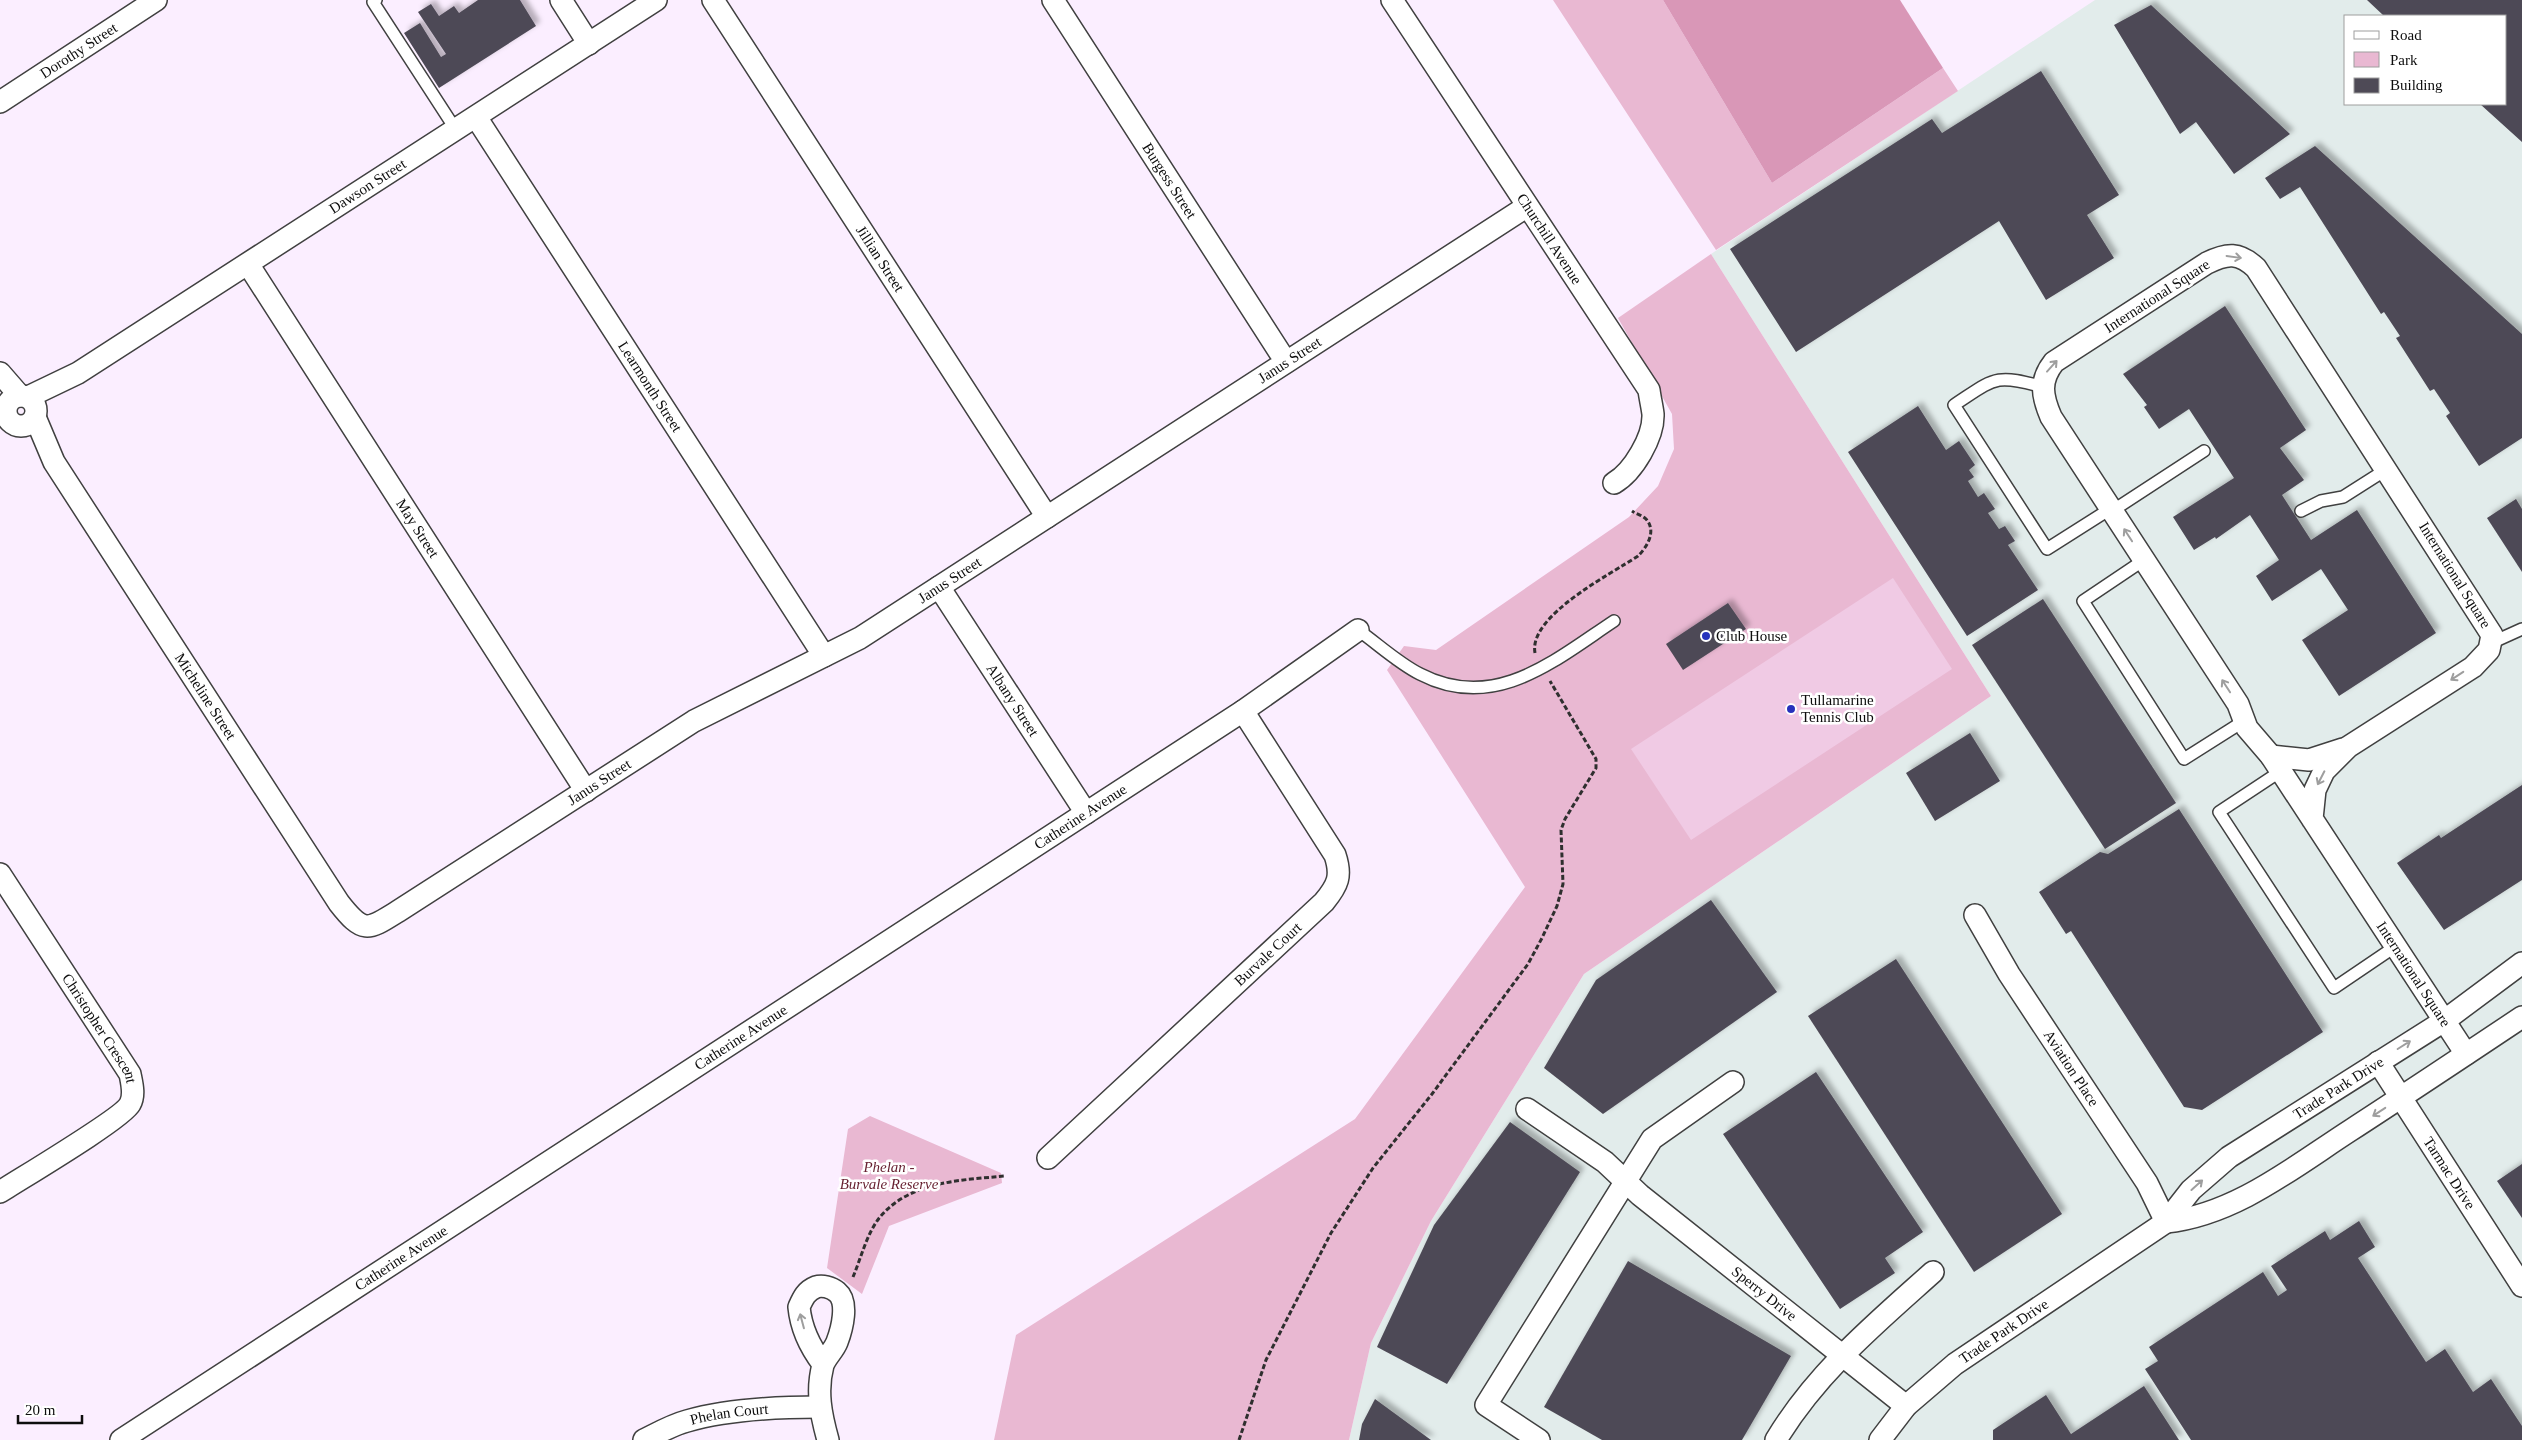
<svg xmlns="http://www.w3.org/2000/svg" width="2522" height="1440" font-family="Georgia,serif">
<defs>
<filter id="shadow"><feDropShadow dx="4.5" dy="-4.5" stdDeviation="2.5" flood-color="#0004"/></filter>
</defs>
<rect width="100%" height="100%" fill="#fbeeff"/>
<path fill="#e2eceb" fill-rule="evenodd" d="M2095,0H2522V1440H1349L1371,1343L1431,1221L1584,974L1991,696L1711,254ZM2346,16H2506V104H2346Z"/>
<g fill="#e9b8d2">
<polygon points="1553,0 1663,0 1772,183 1943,68 1958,91 1716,250"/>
<polygon points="1711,254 1991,696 1584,974 1431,1221 1371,1343 1349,1440 994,1440 1016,1335 1355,1119 1525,887 1387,670 1404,646 1436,650 1629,517 1658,486 1674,449 1672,414 1618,318"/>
<polygon points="870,1116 1001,1173 1002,1183 889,1226 862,1294 827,1268 848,1129"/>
</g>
<polygon fill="#d997b7" points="1663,0 1900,0 1943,68 1772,183"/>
<polygon fill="#f0cae4" points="1893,578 1952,669 1691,840 1631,749"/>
<g fill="#4e4a56" filter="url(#shadow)">
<polygon points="478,0 520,0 536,26 439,88 404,33 420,23 441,57 446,54 418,12 431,4 439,16 454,6 459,13"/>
<polygon points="2367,0 2522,0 2522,142 2480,104 2506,104 2506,16 2384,16"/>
<polygon points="2151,5 2290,134 2234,174 2196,122 2180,134 2114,25"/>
<polygon points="2041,71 2119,195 2087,215 2114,258 2046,300 1999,221 1796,352 1730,249 1932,119 1942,133"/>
<polygon points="2315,146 2522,334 2522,438 2479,466 2446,416 2450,413 2434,389 2430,391 2396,338 2400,336 2384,312 2381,314 2300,187 2280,199 2265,178"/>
<polygon points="2225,306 2306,430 2280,448 2304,480 2282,495 2311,540 2357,510 2436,633 2339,696 2302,640 2348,610 2321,569 2272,601 2256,576 2279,560 2250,515 2216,539 2215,537 2194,550 2173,517 2234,478 2189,409 2159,429 2144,407 2147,405 2123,374"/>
<polygon points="1918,406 1946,450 1959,441 1975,465 1969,470 1974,477 1968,481 1978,497 1984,493 1995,509 1988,513 1999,529 2005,526 2015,541 2008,545 2038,590 1967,636 1848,452"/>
<polygon points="2516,499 2522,509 2522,572 2487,518"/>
<polygon points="2043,599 2176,803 2105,849 1972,645"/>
<polygon points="1728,603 1746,629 1683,670 1666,644"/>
<polygon points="1970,733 2000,781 1935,821 1906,773"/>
<polygon points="2522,785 2522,880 2444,930 2397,863 2439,835 2441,838"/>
<polygon points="2179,809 2323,1032 2202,1110 2184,1107 2071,931 2066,934 2039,892 2100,852 2108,854"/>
<polygon points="1711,900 1777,992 1603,1114 1544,1068 1596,980"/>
<polygon points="1896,959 2062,1214 1974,1272 1808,1016"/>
<polygon points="1816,1072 1923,1232 1885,1258 1895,1273 1840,1309 1723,1134"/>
<polygon points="1510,1122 1580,1172 1447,1384 1377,1347 1434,1225"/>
<polygon points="2522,1164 2522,1218 2497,1181"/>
<polygon points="2359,1221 2375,1247 2358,1258 2426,1362 2445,1349 2473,1392 2491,1379 2522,1426 2522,1440 2191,1440 2145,1369 2158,1361 2149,1347 2263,1272 2278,1296 2287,1290 2271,1266 2325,1231 2330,1240"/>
<polygon points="1628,1261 1791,1356 1742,1440 1602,1440 1544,1407"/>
<polygon points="2144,1386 2179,1440 1993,1440 1993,1430 2046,1395 2071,1434"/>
<polygon points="1375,1399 1431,1440 1359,1440 1362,1424"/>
</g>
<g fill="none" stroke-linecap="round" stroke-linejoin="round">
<defs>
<g id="service">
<polyline points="376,0 373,2 456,130"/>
<path d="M2043,387C1994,373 1994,379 1954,405L2047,549L2110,509"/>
<polyline points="2112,511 2204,451"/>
<polyline points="2301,511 2321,501 2343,497 2387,469"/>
<polyline points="2144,560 2083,601 2184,759 2244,721"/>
<path d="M1358,630C1378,644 1398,663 1420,674C1495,713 1555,660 1614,621"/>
<polyline points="2491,643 2522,629"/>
<polyline points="2281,771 2219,812 2334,988 2396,946"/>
</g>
<g id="minor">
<polyline points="561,0 589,44"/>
<path id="s1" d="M713,0L1047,517"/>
<path id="s2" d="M1053,0L1286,362"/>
<path id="s3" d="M1392,0L1649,390C1650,398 1652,406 1653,414C1654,437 1633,472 1614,483"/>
<path id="s4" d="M0,102L156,0"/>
<path id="s5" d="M476,117L824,656"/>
<path id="s6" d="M248,264L586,791"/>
<polyline points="0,373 20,396"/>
<circle cx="21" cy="411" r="15"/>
<path id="s7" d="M28,397L78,373L656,0"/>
<path id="s8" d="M35,417L54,462L339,903C364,935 368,930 400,910L694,721L860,638L1526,207"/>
<path id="s9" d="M939,587L1086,813"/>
<polyline points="2271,756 2309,760 2343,749"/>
<path id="s10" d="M2312,819L2315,790L2324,771L2348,747L2473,667L2489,650L2492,635L2256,268C2239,252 2227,253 2207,263L2054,362C2039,381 2042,396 2051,417L2238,704L2247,728L2271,756L2466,1054"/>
<path id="s11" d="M0,874L130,1074C132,1084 135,1095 130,1104C123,1118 20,1179 0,1192"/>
<path id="s12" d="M1975,915L2009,974L2147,1183L2166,1222"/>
<path id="s13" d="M2378,1062L2522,1286"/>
<path id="s14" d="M1527,1109L1605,1162L1640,1195L1906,1406"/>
<path id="s15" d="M1048,1158L1324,902C1338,885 1342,876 1335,855L1243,711"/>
<path d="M2166,1222C2235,1215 2295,1166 2351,1130C2408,1093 2465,1055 2522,1017"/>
<path d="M823,1364C810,1347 801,1328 799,1307C803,1298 806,1291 816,1287C822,1285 831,1287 837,1292C849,1302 842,1329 837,1342C834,1350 826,1357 823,1365C816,1391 821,1415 828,1440"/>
<path id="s16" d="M121,1440L1243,711L1358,630"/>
<path id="s17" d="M644,1440C658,1433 672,1425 687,1421C725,1410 779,1407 819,1407"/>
<polyline points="1539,1440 1486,1405 1652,1139 1733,1082"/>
<path d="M1776,1440C1816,1373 1875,1324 1933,1272"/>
<path id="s18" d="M1880,1440L1906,1406L1955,1364L2166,1222L2191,1190L2229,1157L2444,1021L2522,963"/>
</g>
</defs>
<use href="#service" stroke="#404040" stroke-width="14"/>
<use href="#minor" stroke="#404040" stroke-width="24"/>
<g stroke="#2f2f2f" stroke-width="3" stroke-dasharray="5 2.5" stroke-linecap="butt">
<path d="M1535,653C1528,616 1611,574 1638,556C1647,547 1657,531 1646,519C1642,515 1636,514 1632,511"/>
<path d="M853,1277C861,1258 867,1233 880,1217C910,1181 962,1180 1005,1176"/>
<polyline points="1239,1440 1266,1360 1331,1233 1373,1168 1432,1094 1528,964 1542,938 1557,906 1563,884 1561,830 1565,819 1596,768 1596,759 1550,681"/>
</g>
<use href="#service" stroke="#fff" stroke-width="11"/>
<use href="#minor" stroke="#fff" stroke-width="21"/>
</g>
<defs><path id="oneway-shaft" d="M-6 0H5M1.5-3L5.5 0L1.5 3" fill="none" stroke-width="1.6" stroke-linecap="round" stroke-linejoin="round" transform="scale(1.25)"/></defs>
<g stroke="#9e9e9e">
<use href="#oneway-shaft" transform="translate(2234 257) rotate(8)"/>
<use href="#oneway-shaft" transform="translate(2052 366) rotate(-48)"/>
<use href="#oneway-shaft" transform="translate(2128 535) rotate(-123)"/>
<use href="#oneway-shaft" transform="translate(2457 676) rotate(147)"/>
<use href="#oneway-shaft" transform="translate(2226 686) rotate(-123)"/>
<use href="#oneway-shaft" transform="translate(2321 778) rotate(117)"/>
<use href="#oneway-shaft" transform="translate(2404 1045) rotate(-32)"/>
<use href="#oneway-shaft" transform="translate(2379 1112) rotate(147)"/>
<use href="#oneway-shaft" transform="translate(2197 1185) rotate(-42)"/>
<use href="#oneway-shaft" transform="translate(802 1321) rotate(-105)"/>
</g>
<g fill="#2631bc" stroke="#fff" stroke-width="2">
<circle cx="1706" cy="636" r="5"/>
<circle cx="1791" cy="709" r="5"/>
</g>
<g text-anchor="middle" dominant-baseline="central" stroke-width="5" stroke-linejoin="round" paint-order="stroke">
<g font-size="15" fill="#0d0d0d" stroke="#fff">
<text stroke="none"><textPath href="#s4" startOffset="94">Dorothy Street</textPath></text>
<text stroke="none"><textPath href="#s2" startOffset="215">Burgess Street</textPath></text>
<text stroke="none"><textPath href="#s7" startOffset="400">Dawson Street</textPath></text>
<text stroke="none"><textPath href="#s3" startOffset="286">Churchill Avenue</textPath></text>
<text stroke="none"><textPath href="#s1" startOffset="308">Jillian Street</textPath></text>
<text transform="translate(2157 296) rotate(-33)">International Square</text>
<text stroke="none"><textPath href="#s8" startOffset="1695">Janus Street</textPath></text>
<text stroke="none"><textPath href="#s5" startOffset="321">Learmonth Street</textPath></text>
<text stroke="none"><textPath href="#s6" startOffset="314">May Street</textPath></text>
<text transform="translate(2455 575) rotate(58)">International Square</text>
<text stroke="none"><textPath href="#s8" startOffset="1290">Janus Street</textPath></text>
<text stroke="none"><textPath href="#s8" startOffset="328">Micheline Street</textPath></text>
<text stroke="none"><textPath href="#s9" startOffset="135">Albany Street</textPath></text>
<text stroke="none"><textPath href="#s8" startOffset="885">Janus Street</textPath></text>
<text stroke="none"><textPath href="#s16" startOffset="1144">Catherine Avenue</textPath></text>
<text stroke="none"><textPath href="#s15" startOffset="300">Burvale Court</textPath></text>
<text stroke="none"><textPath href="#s10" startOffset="1668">International Square</textPath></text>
<text stroke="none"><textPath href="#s11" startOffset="184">Christopher Crescent</textPath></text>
<text stroke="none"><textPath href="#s16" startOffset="739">Catherine Avenue</textPath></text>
<text stroke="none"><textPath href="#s12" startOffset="181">Aviation Place</textPath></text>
<text stroke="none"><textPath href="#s18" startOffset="582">Trade Park Drive</textPath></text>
<text stroke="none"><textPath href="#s13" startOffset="132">Tarmac Drive</textPath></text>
<text stroke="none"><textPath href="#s16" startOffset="334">Catherine Avenue</textPath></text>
<text stroke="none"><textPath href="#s14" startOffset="301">Sperry Drive</textPath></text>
<text stroke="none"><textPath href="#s18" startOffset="166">Trade Park Drive</textPath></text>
<text stroke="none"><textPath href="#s17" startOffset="90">Phelan Court</textPath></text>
</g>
<g font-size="15" fill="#0d0d0d" stroke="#fff" text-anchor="start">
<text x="1716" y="636">Club House</text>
<text x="1801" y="700">Tullamarine<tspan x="1801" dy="17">Tennis Club</tspan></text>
</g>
<g font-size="15" font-style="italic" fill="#651e2e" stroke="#fff">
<text x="889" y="1167">Phelan -<tspan x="889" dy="17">Burvale Reserve</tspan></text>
</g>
</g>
<rect x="2344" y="15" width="162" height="90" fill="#ffffff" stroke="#9e9e9e"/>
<rect x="2354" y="31" width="25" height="8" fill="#ffffff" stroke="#9e9e9e"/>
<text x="2390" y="40" font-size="15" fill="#0d0d0d">Road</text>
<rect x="2354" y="52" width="25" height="15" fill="#e9b8d2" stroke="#9e9e9e"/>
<text x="2390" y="65" font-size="15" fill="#0d0d0d">Park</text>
<rect x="2354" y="78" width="25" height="15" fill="#4e4a56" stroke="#9e9e9e"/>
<text x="2390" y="90" font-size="15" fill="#0d0d0d">Building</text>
<path d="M18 1415v8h64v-8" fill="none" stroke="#0d0d0d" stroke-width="2.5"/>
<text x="25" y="1415" font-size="15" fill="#0d0d0d" stroke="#ffffff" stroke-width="4" paint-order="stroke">20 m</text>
</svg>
